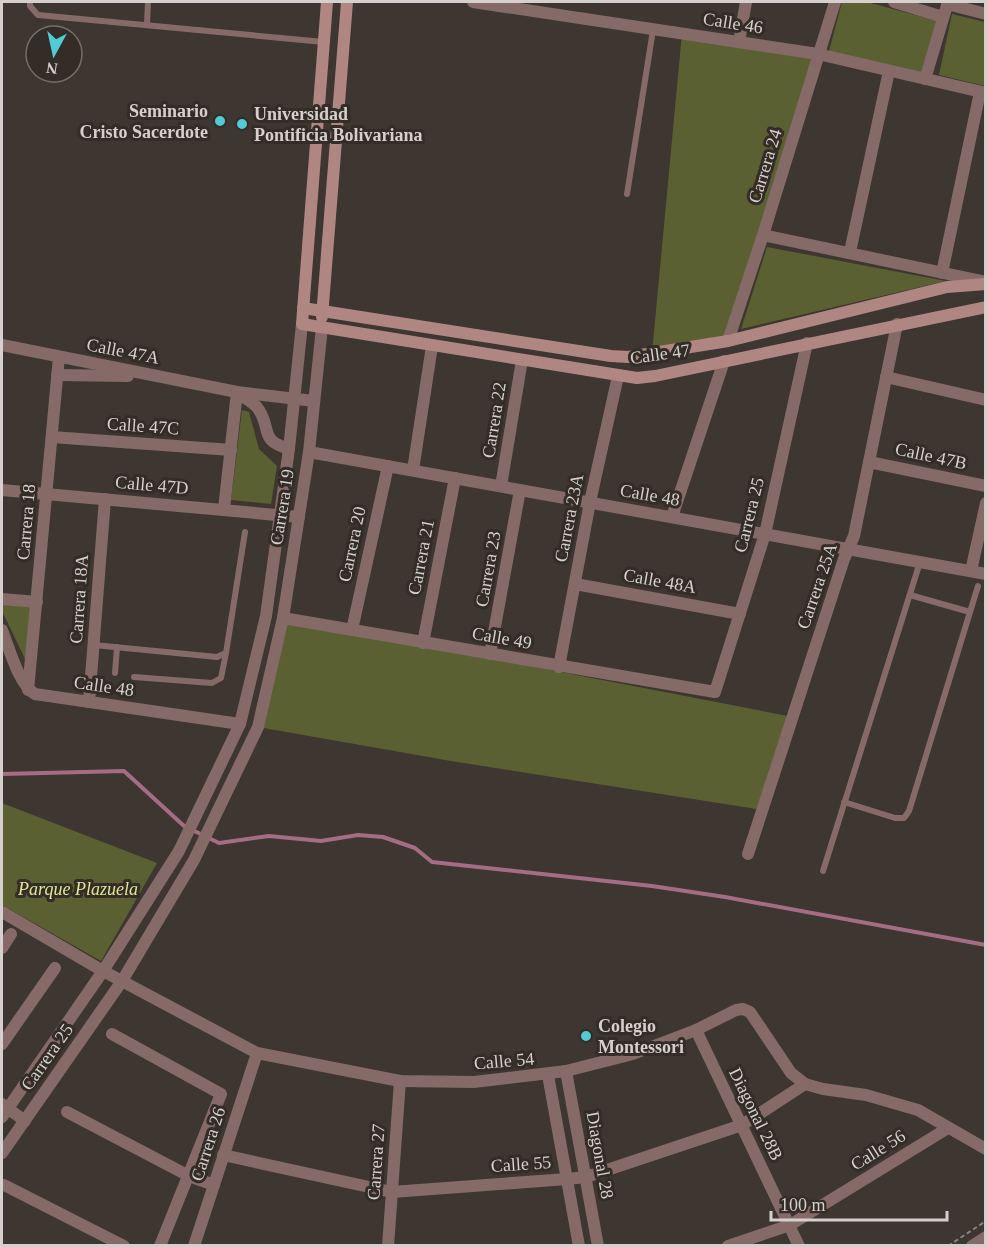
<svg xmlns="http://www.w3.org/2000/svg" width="987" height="1247" font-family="Georgia,serif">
<rect width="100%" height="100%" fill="#3d3631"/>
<g fill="#5b6032">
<polygon points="842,2 867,2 937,21 920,74 829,51"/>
<polygon points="952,14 985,22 985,86 939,75"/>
<polygon points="682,33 818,54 728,341 652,353"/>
<polygon points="767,247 946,281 741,329"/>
<polygon points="242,410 249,412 259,449 277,466 271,504 231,500"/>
<polygon points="2,599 34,602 26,661 2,611"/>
<polygon points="283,618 793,717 763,810 451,761 258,727"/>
<polygon points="2,803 157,863 101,961 2,905"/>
</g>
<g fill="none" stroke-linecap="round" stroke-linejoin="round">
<polyline stroke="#a56d83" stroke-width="4" points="2,774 124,771 184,826 219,843 269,836 321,841 358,835 383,837 415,848 432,862 652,886 725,897 986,945"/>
<polyline stroke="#8a8480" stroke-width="2" stroke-dasharray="4.5 3" stroke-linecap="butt" points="948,1246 986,1221"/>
<g stroke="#856a68" stroke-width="6">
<polyline points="30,2 30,6 38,15 324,42"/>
<polyline points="147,24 148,2"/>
<polyline points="627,194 653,30"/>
<polyline points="910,595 970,612"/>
<polyline points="94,645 217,657 226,653 245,532"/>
<polyline points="115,673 117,647"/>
<polyline points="134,677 212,683 221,678 226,653"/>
<polyline points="844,802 895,818 904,818 909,811 978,586"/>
<polyline points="823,871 920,562"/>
</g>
<g stroke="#856a68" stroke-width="12">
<polyline points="473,2 818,54 986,93"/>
<polyline points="894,2 943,17"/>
<polyline points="947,4 986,14"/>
<polyline points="739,42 746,2"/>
<polyline points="925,79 948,2"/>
<polyline points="763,235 986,282"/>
<polyline points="850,252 889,71"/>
<polyline points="942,273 980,92"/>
<polyline points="728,341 763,235 835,2"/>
<polyline points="2,345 237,392 314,401"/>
<polyline points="57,375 128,376"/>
<polyline points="886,377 986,400"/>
<path d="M240,395C247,399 255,403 259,410C272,431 259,440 289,449"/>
<polyline points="52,437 231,450"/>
<polyline points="309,452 986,574"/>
<polyline points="869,462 986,486"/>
<polyline points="413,470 432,346"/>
<polyline points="501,486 522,360"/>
<polyline points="2,490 299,517"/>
<polyline points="224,509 237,392"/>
<polyline points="672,517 724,361"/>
<polyline points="971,571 986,503"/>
<polyline points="575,584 740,614"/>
<polyline points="2,599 37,602"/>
<polyline points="283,618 715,692 765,534 807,343"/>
<path d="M2,630C9,648 19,685 35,694L240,724"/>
<polyline points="352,630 388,466"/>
<polyline points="423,643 455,478"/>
<polyline points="490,654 520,490"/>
<polyline points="559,667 590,502 618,376"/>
<polyline points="28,690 59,357"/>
<polyline points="89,702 105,499"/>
<polyline points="748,854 844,559 854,536 897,324"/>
<polyline points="2,912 103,971 257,1053 400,1081 474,1082 566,1071 633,1054 696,1030 736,1010 743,1009 750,1012 791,1073 805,1084 823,1089 866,1095 918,1110 986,1149"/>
<polyline points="2,948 11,934"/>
<polyline points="696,1030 799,1246"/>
<polyline points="112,1034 221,1094 160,1246"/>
<polyline points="2,1044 55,968"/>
<polyline points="566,1071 598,1246"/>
<polyline points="548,1075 579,1246"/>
<polyline points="2,1104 25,1121"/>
<polyline points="67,1112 189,1176 214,1185"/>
<polyline points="223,1155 392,1192 567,1179 586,1177 742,1125 805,1084"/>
<polyline points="4,1185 124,1246"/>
<polyline points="194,1246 257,1053"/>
<polyline points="388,1246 400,1081"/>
<polyline points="728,1246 790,1225 948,1128"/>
</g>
<g stroke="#856a68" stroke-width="12">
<polyline points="2,1117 103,971 179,851 240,724 266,616 289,449 302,324"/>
<polyline points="2,1153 122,981 194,860 258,727 283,618 309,452 322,327"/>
<polyline points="972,1246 986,1237"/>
</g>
<g stroke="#b08682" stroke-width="12">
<polyline points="327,2 302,324 637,378 655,376 986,307"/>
<polyline points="303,308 611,356 628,357 728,341 947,287 986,284"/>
<polyline points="322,317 347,2"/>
</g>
</g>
<g fill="#52cbd7" stroke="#332c27" stroke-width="2">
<circle cx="220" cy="121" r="6"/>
<circle cx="242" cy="124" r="6"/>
<circle cx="586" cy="1036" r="6"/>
</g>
<g text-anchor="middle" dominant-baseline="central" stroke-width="6" stroke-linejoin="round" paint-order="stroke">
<g font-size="18" fill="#d5d0cd" stroke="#332c27">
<text transform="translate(733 23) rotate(9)">Calle 46</text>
<text transform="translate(765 166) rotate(-73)">Carrera 24</text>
<text transform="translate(123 351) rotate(11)">Calle 47A</text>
<text transform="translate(660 354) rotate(-8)">Calle 47</text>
<text transform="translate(494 420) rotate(-81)">Carrera 22</text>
<text transform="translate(143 426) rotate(4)">Calle 47C</text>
<text transform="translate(931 456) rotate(12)">Calle 47B</text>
<text transform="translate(152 485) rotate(5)">Calle 47D</text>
<text transform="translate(650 495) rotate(10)">Calle 48</text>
<text transform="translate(282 507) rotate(-81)">Carrera 19</text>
<text transform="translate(749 515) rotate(-76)">Carrera 25</text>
<text transform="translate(569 518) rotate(-79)">Carrera 23A</text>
<text transform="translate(26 522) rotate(-85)">Carrera 18</text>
<text transform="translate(352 544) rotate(-78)">Carrera 20</text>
<text transform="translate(421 557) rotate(-79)">Carrera 21</text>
<text transform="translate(488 569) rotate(-80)">Carrera 23</text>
<text transform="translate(660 581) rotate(10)">Calle 48A</text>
<text transform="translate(817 586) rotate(-71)">Carrera 25A</text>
<text transform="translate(79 599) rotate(-86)">Carrera 18A</text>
<text transform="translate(502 638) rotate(10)">Calle 49</text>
<text transform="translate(104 686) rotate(8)">Calle 48</text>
<text transform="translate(47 1057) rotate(-55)">Carrera 25</text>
<text transform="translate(504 1061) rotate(-5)">Calle 54</text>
<text transform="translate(756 1114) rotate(64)">Diagonal 28B</text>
<text transform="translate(208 1144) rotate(-72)">Carrera 26</text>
<text transform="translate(878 1150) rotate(-32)">Calle 56</text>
<text transform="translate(600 1155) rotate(80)">Diagonal 28</text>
<text transform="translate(376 1162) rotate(-86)">Carrera 27</text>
<text transform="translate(521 1164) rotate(-4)">Calle 55</text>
</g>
<g font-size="18" font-weight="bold" fill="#d5d0cd" stroke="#332c27" text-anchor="start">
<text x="208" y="111" text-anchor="end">Seminario<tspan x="208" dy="21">Cristo Sacerdote</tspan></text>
<text x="254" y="114">Universidad<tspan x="254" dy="21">Pontificia Bolivariana</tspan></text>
<text x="598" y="1026">Colegio<tspan x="598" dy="21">Montessori</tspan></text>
</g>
<g font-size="18" font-style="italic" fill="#dee793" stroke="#332c27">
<text x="78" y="889">Parque Plazuela</text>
</g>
</g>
<rect width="987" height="1247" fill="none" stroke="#d5d0cd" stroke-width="6"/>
<g transform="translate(54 54) rotate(188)"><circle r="28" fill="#332c27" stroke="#746e69" stroke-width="1.5"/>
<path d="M0-4.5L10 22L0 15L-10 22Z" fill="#52cbd7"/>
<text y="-9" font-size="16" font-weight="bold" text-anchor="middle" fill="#d5d0cd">N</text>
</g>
<path d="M771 1211v9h176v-9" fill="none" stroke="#d5d0cd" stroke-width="3"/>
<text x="780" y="1211" font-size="18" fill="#d5d0cd" stroke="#332c27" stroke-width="4.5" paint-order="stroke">100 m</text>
</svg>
